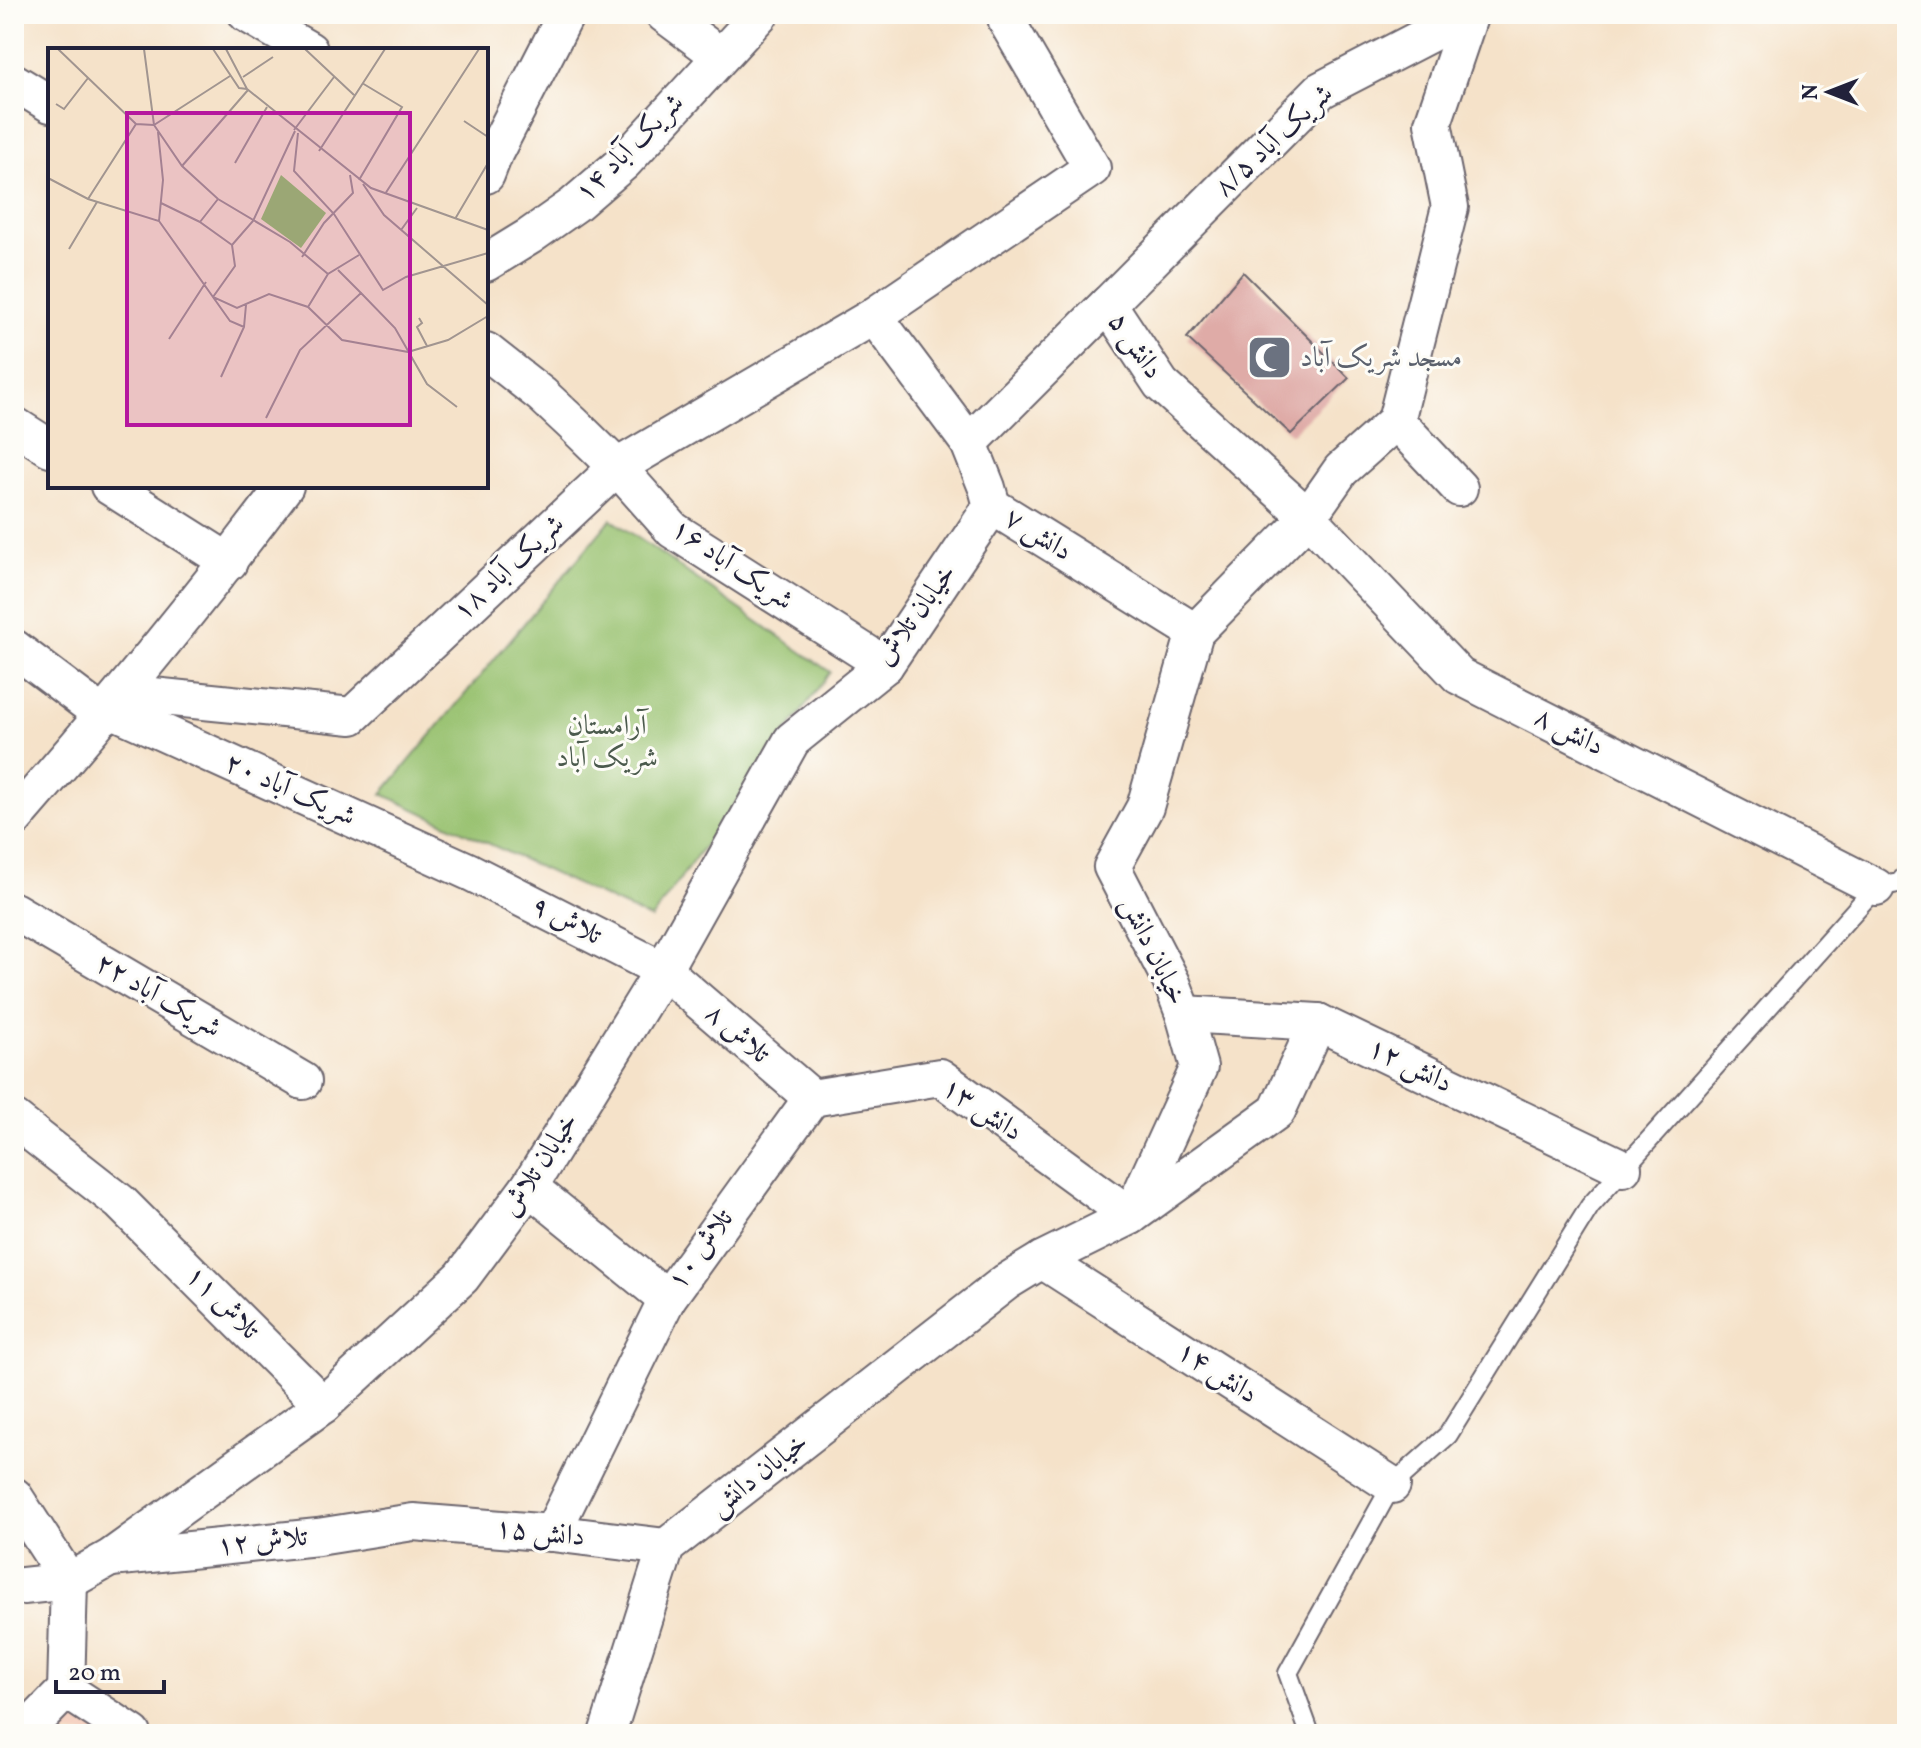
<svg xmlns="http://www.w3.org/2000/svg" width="1921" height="1748" font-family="Vollkorn,Amiri,serif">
<rect width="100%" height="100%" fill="#fdfcf7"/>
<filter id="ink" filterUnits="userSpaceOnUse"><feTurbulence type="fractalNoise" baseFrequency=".0125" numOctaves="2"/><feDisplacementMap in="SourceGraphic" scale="16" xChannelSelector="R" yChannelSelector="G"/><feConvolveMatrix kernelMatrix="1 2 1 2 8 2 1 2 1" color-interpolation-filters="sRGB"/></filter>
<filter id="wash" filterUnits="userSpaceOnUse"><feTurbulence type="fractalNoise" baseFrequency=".006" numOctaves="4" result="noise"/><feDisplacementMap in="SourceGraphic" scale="32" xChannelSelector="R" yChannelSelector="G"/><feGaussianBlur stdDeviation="1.8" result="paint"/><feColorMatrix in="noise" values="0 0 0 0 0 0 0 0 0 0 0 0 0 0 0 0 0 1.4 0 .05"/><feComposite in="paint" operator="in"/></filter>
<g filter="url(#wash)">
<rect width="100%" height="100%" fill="#f5e2c9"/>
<polygon fill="#f5d2c2" points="88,1714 117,1734 53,1734 64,1722"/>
<polygon fill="#97c16e" stroke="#5c7254" stroke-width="2" points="611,519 830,672 651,919 382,794"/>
<g id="blocks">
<polygon fill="#dfaba7" points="1243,272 1349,378 1291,434 1187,338"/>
</g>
</g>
<g filter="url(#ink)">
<use href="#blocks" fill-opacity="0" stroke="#6c656d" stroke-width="2"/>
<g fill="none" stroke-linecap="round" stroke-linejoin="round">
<defs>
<polyline id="lane" points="1310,1734 1288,1673 1392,1485 1448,1435 1590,1206 1876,887 1899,883 1907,874"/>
<g id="street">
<polyline points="247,14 309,50"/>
<polyline points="664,14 719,55"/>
<polyline points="14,82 50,104"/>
<polyline points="486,175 495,152 566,14"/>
<polyline points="486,263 530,236 574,205 624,162 760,14"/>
<polyline points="1108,304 1321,90 1468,14"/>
<polyline points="874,316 969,443 987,488 992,506 1195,632"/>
<polyline points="486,351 542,395 573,424 617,467 673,530 885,665"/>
<polyline points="1396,421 1459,488"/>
<polyline points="14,425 50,448"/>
<polyline points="969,443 1108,304 1161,384 1308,517 1459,676 1876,887"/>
<polyline points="109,486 229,562"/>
<polyline points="14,648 104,716"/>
<polyline points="123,693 352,716 617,467 874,316 1092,168 1007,22 1006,14"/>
<polyline points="111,709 470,872 663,970 812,1098"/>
<path d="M14,819C108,711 199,601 285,486"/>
<polyline points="14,911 303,1081"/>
<polyline points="1184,1014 1318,1022 1623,1168"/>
<polyline points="812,1098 940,1077 1131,1216 1277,1111 1318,1022"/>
<polyline points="14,1119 120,1202 323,1405"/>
<polyline points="529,1187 667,1299 812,1098"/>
<polyline points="1042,1260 1392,1485"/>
<polyline points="14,1496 69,1581"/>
<polyline points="552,1533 667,1299"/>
<polyline points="111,1558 318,1537 413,1522 552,1533 666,1547"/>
<polyline points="14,1587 69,1581 110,1558 323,1405 462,1277 529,1187 663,970 792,740 885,665 992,506"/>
<polyline points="66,1690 133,1734"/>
<polyline points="23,1734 66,1690 69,1581"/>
<polyline points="607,1734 666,1547 1006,1282 1042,1260 1131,1216 1199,1067 1184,1014 1172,983 1112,867 1145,807 1195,632 1308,517 1341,470 1396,421 1450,207 1433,123 1470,14"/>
</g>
</defs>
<use href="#lane" stroke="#6c656d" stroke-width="22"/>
<use href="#street" stroke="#6c656d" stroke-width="40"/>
<use href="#lane" stroke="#fff" stroke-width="18"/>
<use href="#street" stroke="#fff" stroke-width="36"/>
</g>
</g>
<defs>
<symbol id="mosque-square" viewBox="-11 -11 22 22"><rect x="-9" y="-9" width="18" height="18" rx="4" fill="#6b7280" stroke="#fdfcf7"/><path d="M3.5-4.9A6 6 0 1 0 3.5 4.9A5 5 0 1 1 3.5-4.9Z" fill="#fff"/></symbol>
</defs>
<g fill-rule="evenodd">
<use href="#mosque-square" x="1244" y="332" width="51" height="51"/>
</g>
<g text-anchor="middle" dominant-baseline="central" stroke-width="6" stroke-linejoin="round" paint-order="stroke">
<g font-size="28" fill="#22223b" stroke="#fdfcf7">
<text transform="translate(1274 141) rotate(-43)">شریک آباد ۸/۵</text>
<text transform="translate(630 148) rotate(-45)">شریک آباد ۱۴</text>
<text transform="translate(1135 346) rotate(55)">دانش ۵</text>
<text transform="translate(1038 535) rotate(32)">دانش ۷</text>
<text transform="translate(732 565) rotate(34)">شریک آباد ۱۶</text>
<text transform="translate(509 568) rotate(-43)">شریک آباد ۱۸</text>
<text transform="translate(916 615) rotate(-54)">خیابان تلاش</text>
<text transform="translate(1569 732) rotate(27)">دانش ۸</text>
<text transform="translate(290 790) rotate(24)">شریک آباد ۲۰</text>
<text transform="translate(566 921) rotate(27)">تلاش ۹</text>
<text transform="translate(1153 951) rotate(64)">خیابان دانش</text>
<text transform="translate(158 996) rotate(30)">شریک آباد ۲۲</text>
<text transform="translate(737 1034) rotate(41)">تلاش ۸</text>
<text transform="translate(1410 1066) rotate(26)">دانش ۱۲</text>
<text transform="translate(982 1110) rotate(34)">دانش ۱۳</text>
<text transform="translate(540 1165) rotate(-57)">خیابان تلاش</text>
<text transform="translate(701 1250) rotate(-54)">تلاش ۱۰</text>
<text transform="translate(222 1303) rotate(45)">تلاش ۱۱</text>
<text transform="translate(1217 1373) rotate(33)">دانش ۱۴</text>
<text transform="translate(759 1475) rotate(-38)">خیابان دانش</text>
<text transform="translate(540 1533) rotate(6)">دانش ۱۵</text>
<text transform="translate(262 1542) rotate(-6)">تلاش ۱۲</text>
</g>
<g font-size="28" fill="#5b616d" stroke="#fdfcf7" text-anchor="start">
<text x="1300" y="358">مسجد شریک آباد</text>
</g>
<g font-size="28" fill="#4b5a4d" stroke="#fdfcf7">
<text x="607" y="726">آرامستان<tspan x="607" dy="32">شریک آباد</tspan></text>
</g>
</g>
<g transform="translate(48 48)">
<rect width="440" height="440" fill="#f5e2c9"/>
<path d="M233,127L278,165L253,200L213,171Z" fill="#97c16e"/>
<path fill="none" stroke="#a19590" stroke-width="2" d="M10,1L88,76L106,77M96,1L106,77L134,118L170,151L242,194L280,226M165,1L191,40L199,41L323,140L440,182M178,1L199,41M257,1L306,47M195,29L225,9M8,56L16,61L40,30M416,73L440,89M106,77L182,28M246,82L286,29M110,84L115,132L111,173M250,85L246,123L286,166L335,242L358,229L440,205M271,103L337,1M187,115L219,59M134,118L200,42M0,130L40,151L111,173L165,249L189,260L221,246L260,259L294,292L360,304M311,132L354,59L314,35M315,136L336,167L440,257M337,146L431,1M40,151L88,76M170,151L152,174L184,197M113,155L152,174M407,171L440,115M353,182L369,160M184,197L205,173L247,83M184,197L187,218L165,249L182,273L196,279M21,201L49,154M254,209L276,175L305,145L302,127M313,245L347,280L379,336L409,359M260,259L280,226L311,207M371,270L374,275L369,279L379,298M121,291L158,234M360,304L400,292L440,268M173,329L196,279L198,257M218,370L252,302L313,245L290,222"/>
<path fill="#b5179e" fill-opacity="0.15" stroke="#b5179e" stroke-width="4" d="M79,65H362V377H79Z"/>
<rect width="440" height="440" fill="none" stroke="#22223b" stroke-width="4"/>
</g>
<rect width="1921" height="1748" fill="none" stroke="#fdfcf7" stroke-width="48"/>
<g transform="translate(1829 92) rotate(270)" stroke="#fdfcf7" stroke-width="6" paint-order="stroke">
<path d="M0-6L14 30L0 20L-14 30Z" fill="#22223b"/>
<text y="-12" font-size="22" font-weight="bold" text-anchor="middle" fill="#22223b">N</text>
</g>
<path d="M56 1680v12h108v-12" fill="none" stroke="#22223b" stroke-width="4"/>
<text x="68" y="1680" font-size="24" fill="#22223b" stroke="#fdfcf7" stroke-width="6" paint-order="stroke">20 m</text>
</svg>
